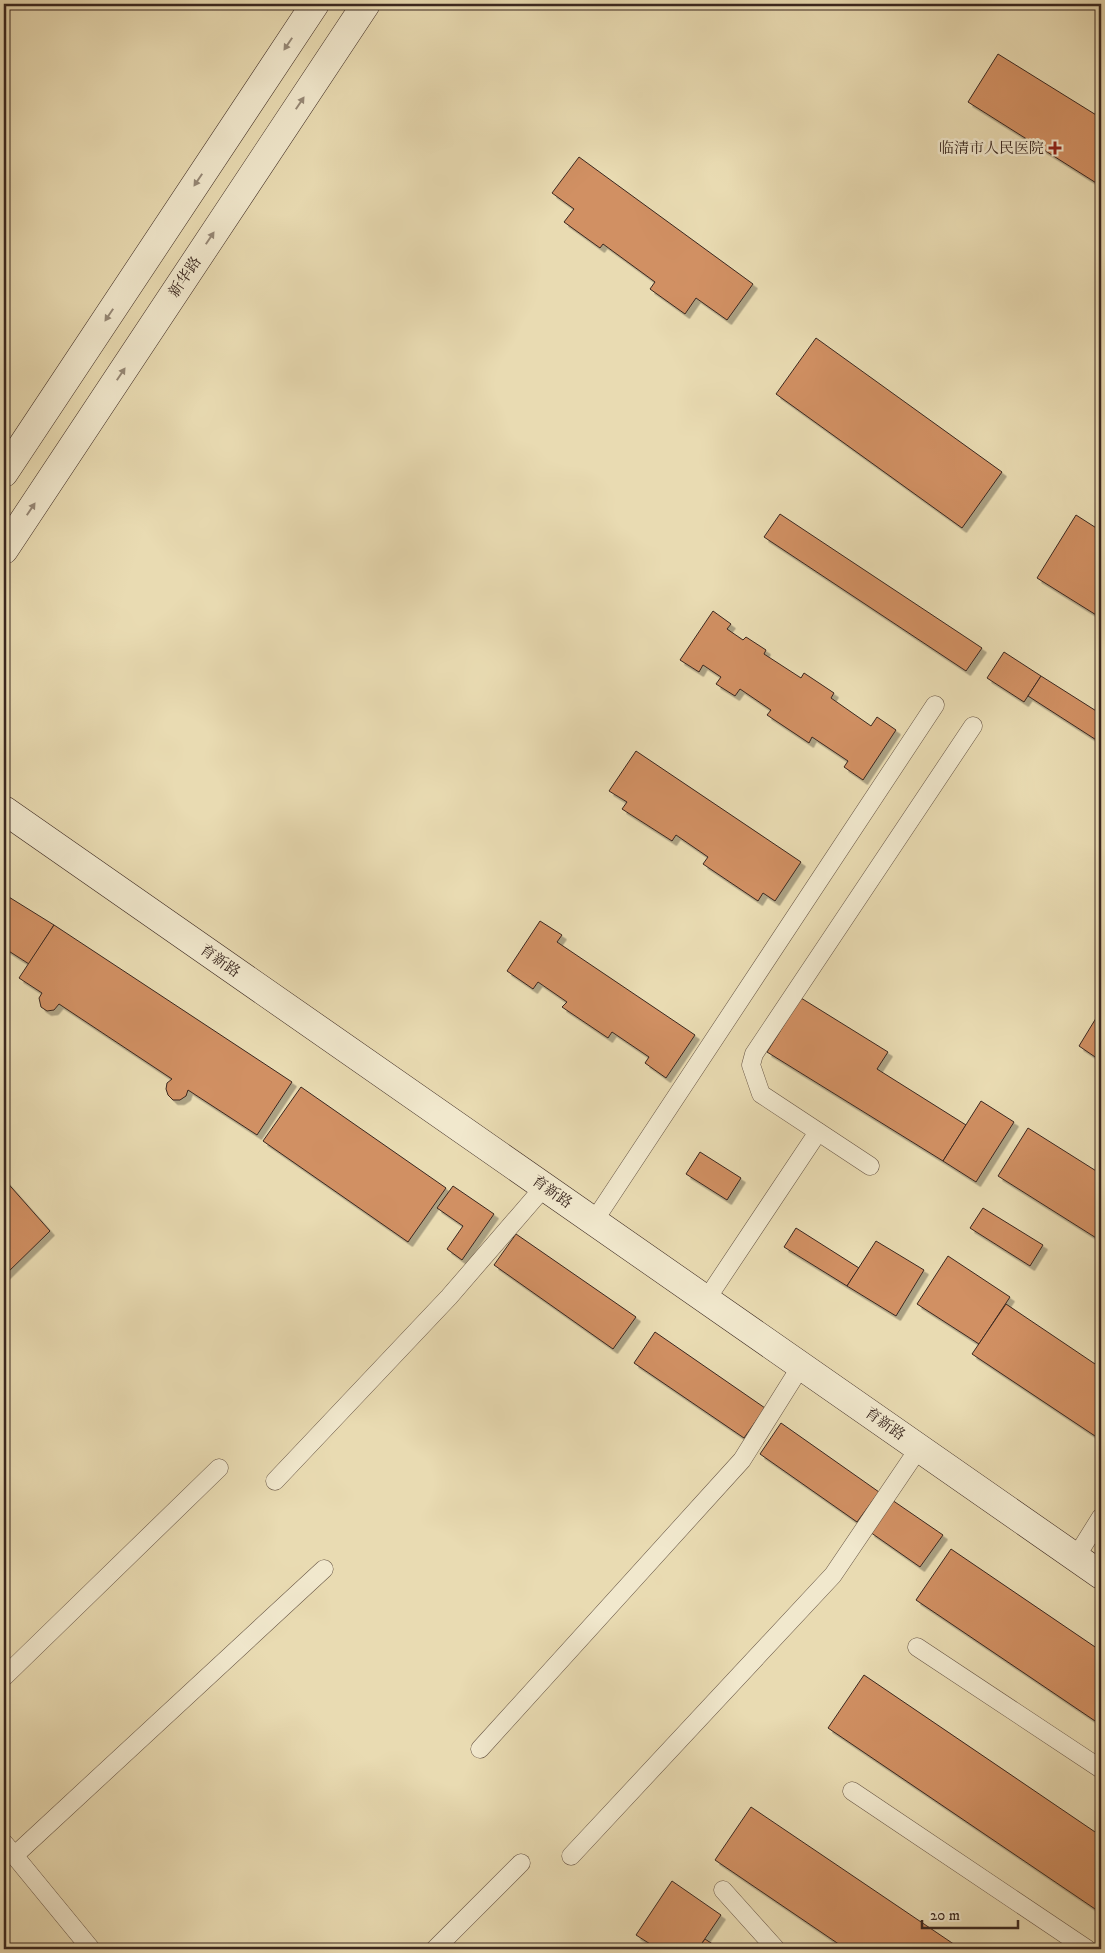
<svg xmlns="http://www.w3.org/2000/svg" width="1105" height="1953" font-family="'IM FELL DW Pica','Noto Serif SC',serif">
<defs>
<filter id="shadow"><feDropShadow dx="4.5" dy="4.5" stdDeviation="0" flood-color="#0004"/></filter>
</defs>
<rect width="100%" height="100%" fill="#e9dbb2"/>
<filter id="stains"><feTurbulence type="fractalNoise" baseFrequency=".004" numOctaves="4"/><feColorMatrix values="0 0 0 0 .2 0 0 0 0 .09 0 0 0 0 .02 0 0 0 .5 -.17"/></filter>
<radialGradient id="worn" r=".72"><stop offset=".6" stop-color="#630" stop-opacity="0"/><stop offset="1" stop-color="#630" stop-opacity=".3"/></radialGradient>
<g fill="#d19063" stroke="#3a271f" filter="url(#shadow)">
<polygon points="998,54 1101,118 1101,186 968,102"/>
<polygon points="579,157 753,284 727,320 696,298 685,314 650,289 655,282 603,244 600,248 564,222 574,209 552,193"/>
<polygon points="816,338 1002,472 962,528 776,394"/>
<polygon points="780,514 982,648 966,671 764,537"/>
<polygon points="1076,515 1101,531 1101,618 1037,578"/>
<polygon points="713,611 731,624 727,629 743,640 746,637 766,650 764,654 801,678 804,673 834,693 831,698 871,726 877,717 896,730 863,780 844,767 848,761 812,737 809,743 767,715 771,710 740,689 735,696 716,684 721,677 703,665 699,672 680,660"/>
<polygon points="1004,652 1041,676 1024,702 987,678"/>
<polygon points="1041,676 1101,714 1101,743 1028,696"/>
<polygon points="636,751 801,862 775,901 763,893 758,901 703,864 708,857 676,835 672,841 622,809 627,802 609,791"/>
<polygon points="4,894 54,925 29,964 4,948"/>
<polygon points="540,921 562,935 557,942 695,1035 666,1078 645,1063 649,1057 612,1032 608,1038 562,1007 567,1002 538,982 533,989 507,971"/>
<polygon points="54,925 292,1082 257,1135 188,1090 186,1096 180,1100 173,1100 168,1095 166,1089 167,1083 172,1079 59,1004 54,1010 47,1011 41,1007 39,998 42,993 19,978"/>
<polygon points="801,998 888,1052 877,1069 966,1125 943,1161 767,1052"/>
<polygon points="1101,1010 1101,1061 1079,1046"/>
<polygon points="301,1087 446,1188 408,1242 263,1141"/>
<polygon points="981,1101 1014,1122 976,1182 943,1161"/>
<polygon points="1028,1128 1101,1174 1101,1241 998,1176"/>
<polygon points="700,1152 741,1178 727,1200 686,1174"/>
<polygon points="4,1179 50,1231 4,1276"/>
<polygon points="453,1186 494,1214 462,1260 447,1249 463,1226 437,1208"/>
<polygon points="983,1208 1043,1245 1030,1266 970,1228"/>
<polygon points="796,1228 859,1268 847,1286 784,1247"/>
<polygon points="516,1234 636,1317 613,1349 494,1265"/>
<polygon points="876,1241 924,1270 896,1316 847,1286"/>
<polygon points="948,1256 1010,1297 979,1344 917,1304"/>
<polygon points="1006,1304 1101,1368 1101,1440 972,1354"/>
<polygon points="655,1332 765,1408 744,1438 634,1363"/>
<polygon points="781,1423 879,1492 857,1522 760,1454"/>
<polygon points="892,1500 943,1535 920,1567 870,1532"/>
<polygon points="951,1549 1101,1651 1101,1725 916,1600"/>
<polygon points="864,1675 1101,1836 1101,1913 828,1728"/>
<polygon points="751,1807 961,1949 846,1949 715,1860"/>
<polygon points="672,1881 721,1915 698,1949 658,1949 636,1935"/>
<polygon points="705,1939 720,1949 698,1949"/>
</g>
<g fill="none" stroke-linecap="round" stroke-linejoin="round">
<defs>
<g id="lane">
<polyline points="870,1166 761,1094 751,1065 754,1054 973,726"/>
<polyline points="594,1221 935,705"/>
<polyline points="706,1300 818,1132"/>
<polyline points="275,1481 449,1297 544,1187"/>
<polyline points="1076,1557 1101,1517"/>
<polyline points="917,1647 1101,1769"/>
<polyline points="4,1677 219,1468"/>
<polyline points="480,1749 742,1460 801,1366"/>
<polyline points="852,1791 1087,1949"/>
<polyline points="4,1843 91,1949"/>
<polyline points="14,1856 324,1569"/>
<polyline points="571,1856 833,1575 919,1448"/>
<polyline points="723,1890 776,1949"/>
<polyline points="435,1949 521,1863"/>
</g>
<g id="secondary">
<polyline points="4,473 315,4"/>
<polyline points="4,550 366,4"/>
<polyline points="4,810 1101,1575"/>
</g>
</defs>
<use href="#lane" stroke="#665444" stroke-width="19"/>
<use href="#secondary" stroke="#3a271f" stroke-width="29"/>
<use href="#lane" stroke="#f1e8cd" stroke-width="18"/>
<use href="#secondary" stroke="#f1e8cd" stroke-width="28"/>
</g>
<defs><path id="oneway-solid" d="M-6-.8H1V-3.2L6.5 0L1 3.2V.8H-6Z" transform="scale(1.25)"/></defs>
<g fill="#968876">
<use href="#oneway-solid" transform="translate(288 44) rotate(124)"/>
<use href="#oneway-solid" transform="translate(300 103) rotate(-56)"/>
<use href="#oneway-solid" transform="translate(198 180) rotate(124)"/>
<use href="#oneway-solid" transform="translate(210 238) rotate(-56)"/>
<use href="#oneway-solid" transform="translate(109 315) rotate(124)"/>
<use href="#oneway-solid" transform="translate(121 374) rotate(-56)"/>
<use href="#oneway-solid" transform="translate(31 509) rotate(-56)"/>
</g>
<path fill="#8f2418" stroke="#f1e8cd" stroke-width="2" d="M1052.5 140.5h5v5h5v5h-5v5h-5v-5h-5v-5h5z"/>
<g text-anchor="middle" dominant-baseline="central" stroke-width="5" stroke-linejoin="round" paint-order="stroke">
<g font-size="15" fill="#3a271f" stroke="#f1e8cd" text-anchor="end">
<text x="1044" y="148">临清市人民医院</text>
</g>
<g font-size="15" fill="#3a271f" stroke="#f1e8cd">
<text transform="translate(185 277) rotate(-56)">新华路</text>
<text transform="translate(220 961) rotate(35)">育新路</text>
<text transform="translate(552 1192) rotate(35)">育新路</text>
<text transform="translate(885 1424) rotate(35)">育新路</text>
</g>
</g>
<rect width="1105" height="1953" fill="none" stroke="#e9dbb2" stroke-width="20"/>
<rect x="5" y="5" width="1095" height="1943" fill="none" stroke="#3a271f" stroke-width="2.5"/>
<rect x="10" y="10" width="1085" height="1933" fill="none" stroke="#3a271f"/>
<path d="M922 1920v8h96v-8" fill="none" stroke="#3a271f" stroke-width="2.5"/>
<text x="930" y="1920" font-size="15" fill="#3a271f" stroke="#f1e8cd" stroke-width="4" paint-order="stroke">20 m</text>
<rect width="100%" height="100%" filter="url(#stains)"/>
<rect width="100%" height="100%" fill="url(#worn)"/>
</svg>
